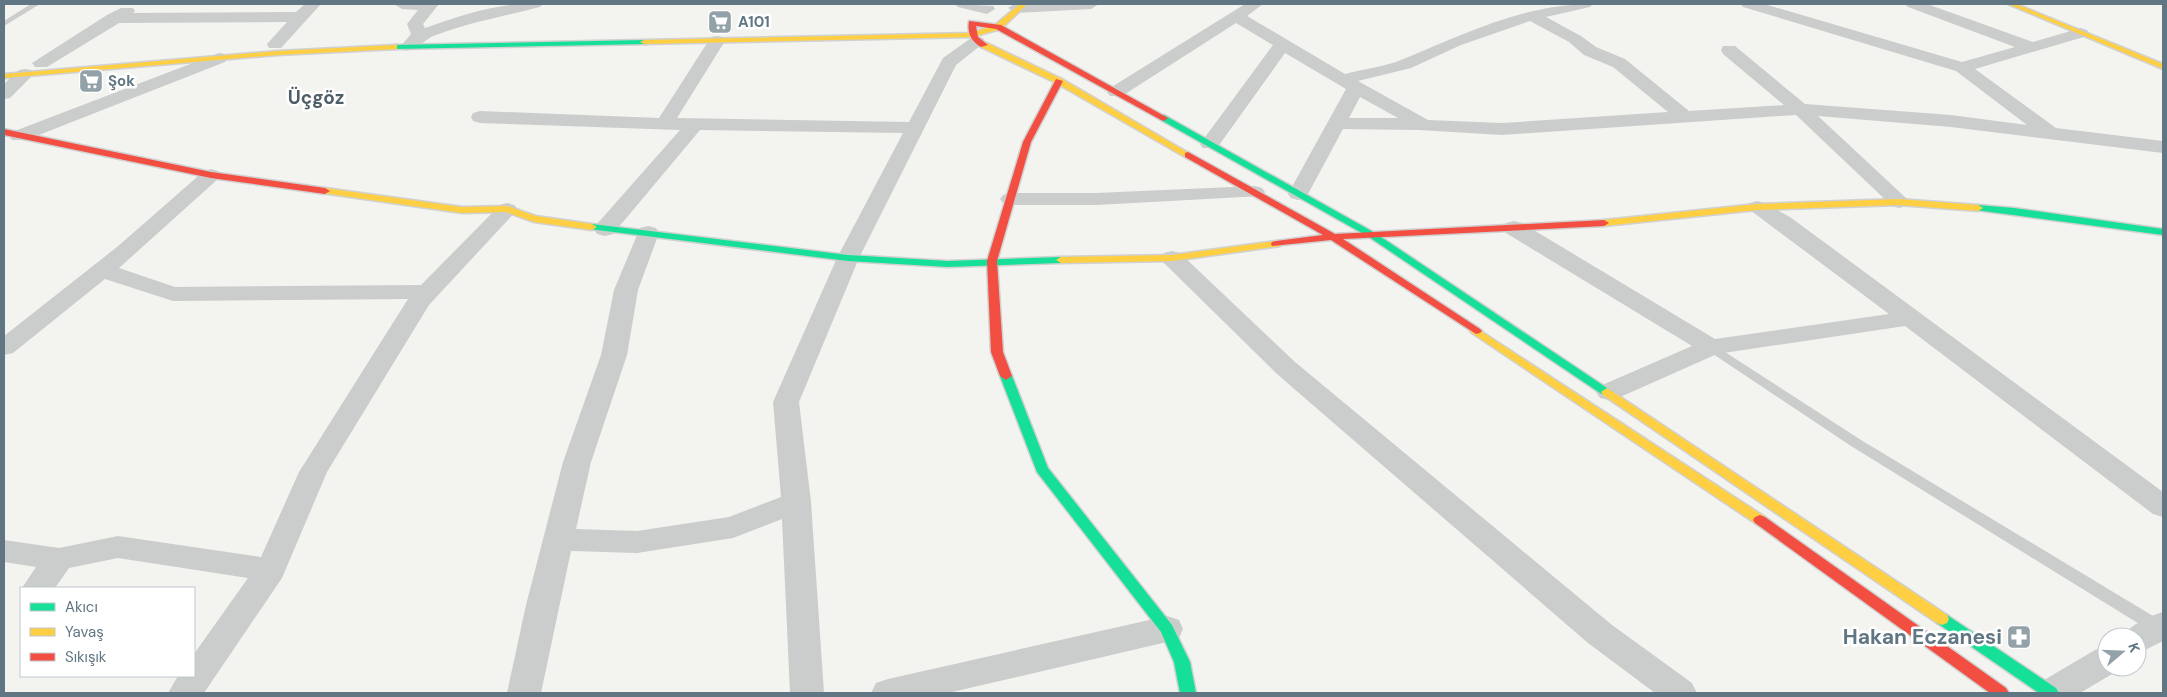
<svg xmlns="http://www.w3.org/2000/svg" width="2167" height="697" font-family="'DM Sans',sans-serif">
<rect width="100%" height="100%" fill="#f3f3f0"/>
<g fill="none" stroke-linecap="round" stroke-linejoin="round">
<defs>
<g id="fast">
<polygon points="644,40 648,42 647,44 394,49 390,47 394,45"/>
<polygon points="1164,115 1375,233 1613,392 1611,395 1603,395 1369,237 1161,120 1160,118"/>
<polygon points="1978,205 2014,208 2163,229 2163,235 1975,210 1975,206"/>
<polygon points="592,224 848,255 948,261 1061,257 1066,260 1061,263 948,267 848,261 589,229 587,227 589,225"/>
<polygon points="1006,372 1012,376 1048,468 1172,625 1190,662 1196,693 1180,693 1174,662 1161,632 1037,472 1000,376"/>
<polygon points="1942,613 1947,615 2056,688 2059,693 2039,693 1937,623 1935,619 1937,615"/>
</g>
<g id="slow">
<polygon points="1020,4 1027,4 1001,29 972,37 644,44 640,42 644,40 971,33 995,25"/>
<polygon points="2008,4 2016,4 2163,64 2163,69"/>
<polygon points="981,43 987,43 1062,79 1192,155 1191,157 1185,157 1056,83 981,47"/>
<polygon points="394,45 397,45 397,49 278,55 4,78 4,74 278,51"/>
<polygon points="325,188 462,207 507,206 536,216 592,224 597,227 592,230 534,222 506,212 462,213 322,193 322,189"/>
<polygon points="1899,199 1978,205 1983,208 1978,211 1899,205 1757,210 1604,226 1599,223 1604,220 1757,204"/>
<polygon points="1276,241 1280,242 1281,244 1280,246 1172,261 1061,263 1056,260 1061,257 1172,255"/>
<polygon points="1476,328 1765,517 1767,520 1765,523 1755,523 1472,333 1470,331 1472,329"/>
<polygon points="1607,388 1947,615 1949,619 1947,623 1942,625 1937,623 1603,395 1601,392"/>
</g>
<g id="jam">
<path d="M969,21L1001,25L1168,118L1164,121L1161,120L996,29L976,26L978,37L988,45L981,47C971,41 967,33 969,21Z"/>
<polygon points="1056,79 1063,81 1031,142 997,261 1003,352 1012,376 1006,380 1000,376 991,352 987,261 1023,142"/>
<polygon points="4,129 211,172 325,188 330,191 325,194 211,178 4,135"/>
<polygon points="1188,152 1335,234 1604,220 1609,223 1604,226 1343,239 1480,329 1482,331 1480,333 1476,334 1331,240 1272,246 1271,244 1272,242 1276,241 1323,235 1185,157 1185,153"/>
<polygon points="1760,515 1765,517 2006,688 2009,693 1990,693 1755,523 1753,520 1755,517"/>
</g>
</defs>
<use href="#fast" stroke="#d0d1d1" stroke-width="3"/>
<use href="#slow" stroke="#d0d1d1" stroke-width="3"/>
<use href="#jam" stroke="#d0d1d1" stroke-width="3"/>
<g fill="#cbcdcd" fill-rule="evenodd">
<polygon points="31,4 40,4 4,26 4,21"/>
<polygon points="1711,343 1861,440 2163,622 2163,633 2154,633 1851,446 1707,350 1705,347"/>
</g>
<g fill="#cbcdcd" fill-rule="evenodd">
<polygon points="305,4 321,4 281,48 269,48 267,44 287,22 119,23 47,67 35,67 32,63 107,15 121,8 133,8 135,11 133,13 296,12"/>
<path d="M394,4H439L423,24L425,28C462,15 503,1 543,4L540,7C505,16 470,22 436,35C423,39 417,53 403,50L401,46L411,34L407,24L418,10L402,9Z"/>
<polygon points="955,4 993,6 995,9 987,14 958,7"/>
<polygon points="1014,4 1099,4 1091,9 1016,13 1008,8"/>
<path d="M1245,4H1263L1247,16L1345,74C1363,69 1383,67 1401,60C1465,34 1522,4 1593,4L1590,7L1546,17L1581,36L1596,47L1625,59L1689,111L1784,105L1723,54L1721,50L1723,46H1735L1805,104L1951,115L2027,125L1956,71L1743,7L1740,4H1764L1962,62L2015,47L1908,7L1905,4H1927L2033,42L2081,28L2087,30L2089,33L2087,36L1975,69L2056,128L2163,141V153L1951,127L1818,116L1906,198L1909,202L1906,206L1899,208L1892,206L1796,115L1502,135L1419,130L1343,129L1308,194L1305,198L1298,200L1291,198L1288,194L1346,89L1285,53L1217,148H1203L1200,144L1273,45L1236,23L1122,96H1110L1107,92L1110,88ZM1530,21L1569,42L1584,55L1613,67L1668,112L1502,123L1428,120L1358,81L1411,68L1461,45ZM1360,97L1398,118H1349Z"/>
<polygon points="717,36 723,37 725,41 677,118 909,122 943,58 971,38 983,38 985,42 956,65 859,258 799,402 811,502 824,693 790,693 782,519 733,538 637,553 571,551 541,693 507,693 526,605 563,462 601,355 614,290 640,228 648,226 656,228 659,233 638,290 627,355 591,462 576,529 637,531 729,517 781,497 773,402 837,258 903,133 700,130 613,234 605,236 597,234 594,229 597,224 680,130 480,123 473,121 471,117 473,113 480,111 659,118 711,37"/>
<polygon points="219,53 225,54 227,58 225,62 26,140 12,140 9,136 12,132"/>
<polygon points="25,69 31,70 34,74 10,98 4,99 4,84 19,70"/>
<polygon points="211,169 218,171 221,175 218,179 119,268 175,287 421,285 500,205 507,203 514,205 518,209 429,305 327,472 282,578 204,693 168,693 178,676 194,676 194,654 248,578 118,558 69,568 55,588 22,588 36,567 4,562 4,540 59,548 118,536 261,557 299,472 408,299 173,301 105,279 13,353 4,355 4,336 117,247 204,171"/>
<polygon points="1255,186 1262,188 1265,192 1262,196 1096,205 1010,205 1003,203 1000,199 1003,195 1010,193 1096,193"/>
<polygon points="1757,201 1764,203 1790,217 2163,492 2163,517 2153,514 1905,326 1717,354 1618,398 1609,400 1600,398 1596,392 1600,386 1692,346 1506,233 1503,228 1506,223 1514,221 1522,223 1715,339 1889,314 1746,207 1750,203"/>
<polygon points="1172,251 1180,253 1295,362 1612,625 1692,683 1697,693 1655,693 1588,643 1277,374 1164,263 1161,258 1164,253"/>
<path d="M2163,612V641L2137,654V637H2123C2129,625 2150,616 2163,612Z"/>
<polygon points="1167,616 1179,620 1183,629 1179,638 1167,642 948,693 871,693 876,683 888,679"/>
<polygon points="2107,646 2107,667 2120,667 2119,670 2080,693 2034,693 2039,683 2095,650"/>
</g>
<use href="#fast" fill="#16e098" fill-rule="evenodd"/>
<use href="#slow" fill="#ffcf43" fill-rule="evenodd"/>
<use href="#jam" fill="#f24e42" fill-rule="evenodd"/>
</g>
<defs>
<symbol id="supermarket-square" viewBox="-11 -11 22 22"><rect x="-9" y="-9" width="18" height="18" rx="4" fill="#93a2a9" stroke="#fff"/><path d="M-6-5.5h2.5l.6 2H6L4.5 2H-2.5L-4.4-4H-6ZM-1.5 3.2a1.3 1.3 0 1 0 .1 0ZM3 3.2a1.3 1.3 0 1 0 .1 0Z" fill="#fff"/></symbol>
<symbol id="pharmacy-square" viewBox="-11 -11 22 22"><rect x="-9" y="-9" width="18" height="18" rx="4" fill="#93a2a9" stroke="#fff"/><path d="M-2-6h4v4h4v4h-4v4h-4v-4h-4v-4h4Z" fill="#fff"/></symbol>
</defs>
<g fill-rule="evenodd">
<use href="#supermarket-square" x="706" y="8" width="28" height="28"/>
<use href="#supermarket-square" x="77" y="67" width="28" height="28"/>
<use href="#pharmacy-square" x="2005" y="623" width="28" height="28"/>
</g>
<g text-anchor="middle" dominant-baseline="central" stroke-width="5" stroke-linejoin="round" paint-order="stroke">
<g font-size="15" font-weight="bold" fill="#607683" stroke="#fff" text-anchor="start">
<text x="738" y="22">A101</text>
<text x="108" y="81">Şok</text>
</g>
<g font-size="19" font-weight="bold" fill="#4e5e68" stroke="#fff">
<text x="316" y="97">Üçgöz</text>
</g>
<g font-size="21" font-weight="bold" fill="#607683" stroke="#fff" text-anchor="end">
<text x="2002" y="637">Hakan Eczanesi</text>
</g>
</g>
<rect width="2167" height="697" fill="none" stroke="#607683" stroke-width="10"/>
<rect x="20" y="587" width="175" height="90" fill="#ffffff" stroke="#bfc8cd"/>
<rect x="30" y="603" width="25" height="8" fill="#16e098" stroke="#bfc8cd"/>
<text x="65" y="612" font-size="15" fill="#607683">Akıcı</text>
<rect x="30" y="628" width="25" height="8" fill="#ffcf43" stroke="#bfc8cd"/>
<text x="65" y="637" font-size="15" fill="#607683">Yavaş</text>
<rect x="30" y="653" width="25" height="8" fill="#f24e42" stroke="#bfc8cd"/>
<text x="65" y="662" font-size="15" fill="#607683">Sıkışık</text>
<g transform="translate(2122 652) rotate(71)"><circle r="24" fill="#ffffff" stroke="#bfc8cd"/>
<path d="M0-4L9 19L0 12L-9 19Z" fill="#93a2a9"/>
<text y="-8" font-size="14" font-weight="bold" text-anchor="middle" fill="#607683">K</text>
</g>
</svg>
